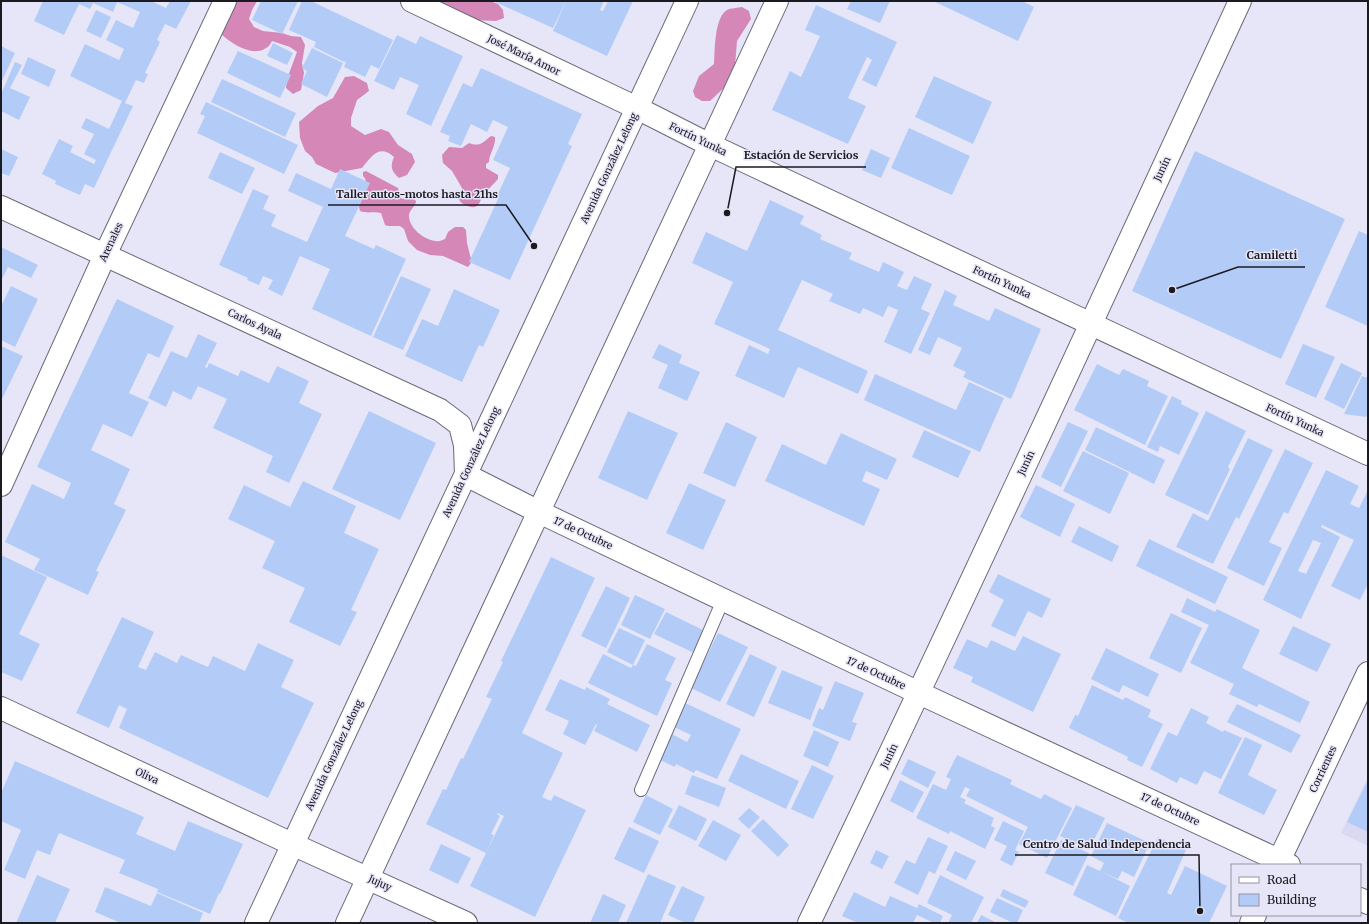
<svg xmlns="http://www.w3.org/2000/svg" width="1369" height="924" font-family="Merriweather,serif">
<rect width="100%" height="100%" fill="#e7e6f8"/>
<polygon fill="#dad9f2" points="1368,777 1368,846 1341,833"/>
<g fill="#d588b8">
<path d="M223,1H257L252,10L249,19L254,27L263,31L282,33L291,36L301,37L305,45L302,63L304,73L301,90L293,94L286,88L287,79L297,52L290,47L272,41C271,43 269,47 266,48C252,58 229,42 219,32Z"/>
<polygon points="437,1 490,1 498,4 503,10 504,18 496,21 470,20"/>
<path d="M742,7L749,11L751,19L737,41L735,66L729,83L710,101H702L695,97L693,91L699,76L714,64C715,51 714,18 727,10C731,8 738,8 742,7Z"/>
<path d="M354,76L367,83L369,91L357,100L351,118V126L365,135L381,129L389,132L398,145L412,154L415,162L407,175L399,178C391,171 390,166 394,157C379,144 372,156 362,168L335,173L316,164L312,157L305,151L300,138L299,122L318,106L333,98L345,77Z"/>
<path d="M491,136L495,137C496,146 489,154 489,162L486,164V168L498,175V179C494,184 489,188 485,193C478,201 481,212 465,205C461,203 459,201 458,196L462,192V188L452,171L443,163L442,155L449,147L462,148L469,143C480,147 482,143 491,136Z"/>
<path d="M366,171L398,188L400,196L402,199C408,197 411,196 416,201C416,207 408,210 409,217C410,229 425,240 436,241C439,242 442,240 445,239L448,232L455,227H463L466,230L467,243L471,259V263L468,267L443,256L430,255L417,250L408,241L404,229L400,226H388L385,225L381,213C374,211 367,214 360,211L359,207C362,198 371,184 363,176V172Z"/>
</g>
<g fill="#b3ccf7" fill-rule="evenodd">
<polygon points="43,1 151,1 166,8 170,1 191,1 176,29 165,24 157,40 160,42 145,73 148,74 144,83 136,80 125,103 133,106 94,188 85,184 80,195 55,184 56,181 42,174 59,139 73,146 70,152 94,164 96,160 84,154 94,134 81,128 86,118 109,129 122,101 70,76 85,44 119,60 124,49 106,40 116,20 133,28 140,12 117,2 113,12 93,3 90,9 79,4 64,35 34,21"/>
<polygon points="261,1 298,1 282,34 252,20"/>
<polygon points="302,1 313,2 393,40 379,69 371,65 365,77 344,67 346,62 342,61 355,34 342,61 314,47 316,42 289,30"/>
<polygon points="493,1 566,1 553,28"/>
<polygon points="566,1 604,1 600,10 603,11 608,1 633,1 607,56 553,31"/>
<polygon points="851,1 890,1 880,23 847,9"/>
<polygon points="933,1 1022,1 1034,7 1018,41"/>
<polygon points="816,5 897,42 876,87 862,80 872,60 867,57 848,98 866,106 848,144 772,110 790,71 801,77 820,36 805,30"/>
<polygon points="96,10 111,17 101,38 86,31"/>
<polygon points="397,35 416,44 420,36 463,56 431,126 406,114 419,85 400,77 394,90 374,81"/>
<polygon points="273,43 293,53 287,65 267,56"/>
<polygon points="1,46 15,53 1,83"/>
<polygon points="312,48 343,63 327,97 301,84 307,71 302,68"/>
<polygon points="238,51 291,75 280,98 227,73"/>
<polygon points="28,57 56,70 49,87 21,74"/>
<polygon points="15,62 22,65 10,88 30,97 19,120 1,111 1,94"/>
<polygon points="481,68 582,114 568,144 572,146 510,280 469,262 498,199 496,198 510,168 493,160 508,127 493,120 487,132 471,124 461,146 448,141 450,136 440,132 463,83 472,87"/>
<polygon points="934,76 992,102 973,144 915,117"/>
<polygon points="222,79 296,113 285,137 211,102"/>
<polygon points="206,102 298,145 284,174 197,133 205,116 200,114"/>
<polygon points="909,128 970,156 952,195 891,168"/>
<polygon points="1,149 18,157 9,176 1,173"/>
<polygon points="871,149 890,158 881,178 862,170"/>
<polygon points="1195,151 1345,219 1281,359 1132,291"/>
<polygon points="220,152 255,168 242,194 208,178"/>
<polygon points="340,169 370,183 345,236 374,249 376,245 406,259 371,336 312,309 330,269 300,256 282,296 268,289 273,280 263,276 259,285 247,280 248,278 219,265 253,189 269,196 263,209 276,215 271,226 307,242 323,207 288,191 296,173 331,189"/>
<polygon points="770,200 804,216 800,224 822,235 820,239 852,253 849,259 879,272 883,262 904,272 897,286 907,290 914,276 932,284 921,309 930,313 911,354 884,342 898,310 888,306 883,317 863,308 860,314 829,301 833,294 802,280 778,330 868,371 858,394 798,367 784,398 735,376 749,345 768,354 770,349 714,324 733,282 692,263 706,232 747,251"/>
<polygon points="1359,231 1368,235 1368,326 1325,307"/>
<polygon points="1,247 38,265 31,278 8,267 1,281"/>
<polygon points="401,276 431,289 403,350 373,337"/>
<polygon points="11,286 38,299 15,347 1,340 1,306"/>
<polygon points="454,289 500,310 483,347 479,345 462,382 405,356 422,319 438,326"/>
<polygon points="945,290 957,296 953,305 989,321 995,308 1041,329 1011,399 963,377 966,372 953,366 962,348 938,337 930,355 918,350"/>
<polygon points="117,299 174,326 159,358 148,353 129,393 149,402 132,437 103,424 91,450 130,469 114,504 126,510 96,571 99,572 88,595 34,570 40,559 5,542 32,484 64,499 71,483 37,467"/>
<polygon points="198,334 217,343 205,367 207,368 209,363 238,376 241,370 269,383 277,366 309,381 299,403 322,414 289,483 266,472 273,456 213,428 227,399 198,386 191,400 173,391 166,407 148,398 171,351 187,358"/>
<polygon points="659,344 682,355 679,363 700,372 687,401 658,388 668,365 652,358"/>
<polygon points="1303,344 1335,357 1316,398 1285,384"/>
<polygon points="1,346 23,356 1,401"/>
<polygon points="1341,363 1362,373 1344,409 1324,399"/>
<polygon points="1097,364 1119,375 1123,369 1149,381 1147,386 1168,396 1145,445 1074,410"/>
<polygon points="875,374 956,410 969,382 1004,398 980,452 864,400"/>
<polygon points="1362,376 1368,378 1368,413 1366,417 1344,414"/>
<polygon points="1172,396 1182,401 1181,404 1199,413 1179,455 1160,446 1158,452 1147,447"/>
<polygon points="369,411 436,443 400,520 332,489"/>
<polygon points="628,411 678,433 647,500 598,478"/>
<polygon points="1206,411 1246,431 1228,467 1230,469 1208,515 1165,495"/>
<polygon points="726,422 757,437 735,487 703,473"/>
<polygon points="1068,422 1088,431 1061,487 1041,477"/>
<polygon points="1096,427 1165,460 1154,484 1085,450"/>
<polygon points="924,430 971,451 958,478 912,457"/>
<polygon points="841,433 897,459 887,480 866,471 862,481 880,489 864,526 765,481 782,444 826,465"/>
<polygon points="1248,438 1273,450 1239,519 1236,517 1213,564 1176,547 1193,513 1208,521"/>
<polygon points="1285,449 1313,463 1288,514 1284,512 1269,542 1282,548 1264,586 1227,568"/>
<polygon points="1083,451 1129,473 1110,514 1063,491"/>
<path d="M1326,470L1359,486L1350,504L1359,508L1368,490V584L1360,600L1331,586L1354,540L1322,525L1321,527L1340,537L1301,619L1263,600ZM1313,540L1321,543L1306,574L1298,571Z"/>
<polygon points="303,481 356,506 344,533 379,549 351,610 357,612 340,646 289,622 305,588 262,568 275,541 228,519 244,485 290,507"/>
<polygon points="689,483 726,500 703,550 666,533"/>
<polygon points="1036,485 1075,504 1060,537 1020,517"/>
<polygon points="1079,526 1119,546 1112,562 1071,542"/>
<polygon points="1149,539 1228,577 1215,604 1136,566"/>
<polygon points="1,555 47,577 19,634 40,644 22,681 1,672 3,669 1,668"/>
<polygon points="551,557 595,578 522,733 563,753 542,797 551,801 554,795 586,810 535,917 470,886 504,816 497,813 497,814 500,816 491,834 494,835 486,853 426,824 443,789 446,790 461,758 463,759 492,699 486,697 503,662 501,661"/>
<polygon points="998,574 1051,599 1042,618 1028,611 1015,637 991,626 1004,600 989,592"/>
<polygon points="606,586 630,598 606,648 581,636"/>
<polygon points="635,595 665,609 650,639 621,625"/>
<polygon points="1187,598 1215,612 1217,609 1260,630 1242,668 1310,702 1300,723 1259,704 1257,707 1229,694 1234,684 1190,663 1209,625 1181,612"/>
<polygon points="666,612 705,631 694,653 654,634"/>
<polygon points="1171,613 1202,628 1181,673 1149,658"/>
<polygon points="122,617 154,632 138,667 146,670 155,652 177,663 181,655 208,667 213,656 245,671 258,643 294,660 281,687 314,703 268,798 119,728 127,709 119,705 109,728 76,713"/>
<polygon points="1293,626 1331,644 1317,672 1279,654"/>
<polygon points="619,628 645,640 633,665 636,666 647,644 676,658 665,680 672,683 657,716 588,683 603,654 631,668 633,665 607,652"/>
<polygon points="718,633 748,647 720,702 691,688"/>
<polygon points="1023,636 1061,654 1033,712 971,682 973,677 953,668 967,639 987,648 991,640 1015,651"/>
<polygon points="1106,648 1159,674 1148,697 1123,685 1119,693 1091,679"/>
<polygon points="750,654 777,667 754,717 726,704"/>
<polygon points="782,670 823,687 810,720 768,703"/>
<polygon points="560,679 585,690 586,687 610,699 607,704 650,725 637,752 594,731 597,725 596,724 585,745 563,734 569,721 545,710"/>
<polygon points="835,681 864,693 852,722 857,723 850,741 812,726 819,708 823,710"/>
<polygon points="1092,685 1123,700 1125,697 1151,710 1148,717 1163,724 1142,767 1127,760 1128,757 1069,728 1075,715 1078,716"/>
<polygon points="685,703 741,729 717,779 696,770 694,773 676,764 675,767 658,759 670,733 687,742 691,735 674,727"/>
<polygon points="1237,704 1301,735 1291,753 1227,722"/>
<polygon points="1191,708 1209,717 1206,723 1223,732 1224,730 1242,738 1221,779 1204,771 1197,785 1180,777 1177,783 1150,769 1168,732 1177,736"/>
<polygon points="814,730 839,742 828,767 803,756"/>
<polygon points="1245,737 1262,745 1248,775 1277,790 1264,815 1218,793"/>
<polygon points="741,754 799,781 786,809 728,781"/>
<polygon points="957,755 1012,780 1010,784 1041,799 1044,794 1072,808 1047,858 1019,844 1028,827 966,796 970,789 965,787 960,797 966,800 964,803 994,818 991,826 995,828 985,849 950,831 949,834 916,818 933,784 946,790 951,779 946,777"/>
<polygon points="908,759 936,772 928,788 901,774"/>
<polygon points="15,761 144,817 136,834 175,851 188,821 243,844 220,894 219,893 210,914 157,892 158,889 119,873 125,860 59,833 50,855 37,850 25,879 4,870 21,830 1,821 1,793"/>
<polygon points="812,765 834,776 813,819 791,809"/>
<polygon points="692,775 726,788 719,807 685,794"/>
<polygon points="900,780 924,792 913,813 890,801"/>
<polygon points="1368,780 1368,832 1347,822"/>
<polygon points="646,795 673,809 660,835 633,822"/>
<polygon points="679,805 707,819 696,841 668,827"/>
<polygon points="1076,805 1105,818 1089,850 1060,836"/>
<polygon points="749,808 760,817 749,829 738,819"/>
<polygon points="763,819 789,845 778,857 751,831"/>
<polygon points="713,820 741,835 726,861 698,846"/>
<polygon points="1003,821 1024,831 1015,850 1019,852 1012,866 1000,860 1007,846 994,840"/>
<polygon points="1107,823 1150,843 1134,877 1122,871 1118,879 1102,872 1130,886 1116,916 1073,895 1087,865 1100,871 1104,863 1091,856"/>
<polygon points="629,827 659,841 644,873 614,859"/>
<polygon points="928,837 948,846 935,874 929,871 918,895 894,883 906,860 915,864"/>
<polygon points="1158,837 1186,850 1167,893 1171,895 1185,866 1227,886 1209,923 1128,923 1118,918"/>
<polygon points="1061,840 1089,853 1073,886 1045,873"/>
<polygon points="441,844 471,858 458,884 429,870"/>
<polygon points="876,850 889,856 882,869 870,863"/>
<polygon points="955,851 976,861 966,880 946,870"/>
<polygon points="648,874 676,886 660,923 626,923"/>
<polygon points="37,875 70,889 55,923 16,923"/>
<polygon points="940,875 984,897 971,923 948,923 952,915 927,903"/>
<polygon points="682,886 705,897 693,923 685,923 668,915"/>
<polygon points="105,887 151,906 157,893 203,913 199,923 121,923 95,912"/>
<polygon points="1003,889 1029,901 1025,908 1000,896"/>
<polygon points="854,892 885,907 890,896 917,908 919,904 943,916 940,923 934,923 917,915 913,923 858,923 842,916"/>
<polygon points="603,894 626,905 618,923 590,923"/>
<polygon points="997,898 1023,910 1017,923 1013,923 990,912"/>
<polygon points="981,915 997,923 977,923"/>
</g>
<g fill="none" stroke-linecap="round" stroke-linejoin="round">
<defs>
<polyline id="lane" points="641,790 723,600"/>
<g id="street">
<polyline points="412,1 637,108 710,145 1368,454"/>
<polyline points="1,207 440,410 460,425 465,445 466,475 539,512 919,693 1289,865"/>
<polyline points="1,485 105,255 225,1"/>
<polyline points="1,708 292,844 466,923"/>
<polyline points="1277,865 1368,673"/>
<polyline points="1360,899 1368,903"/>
<path d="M809,923C956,617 1098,309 1240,1"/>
<polyline points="1251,923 1255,915"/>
</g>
<g id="secondary">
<polyline points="256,923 687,1"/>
<polyline points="347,923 777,1"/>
</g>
</defs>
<use href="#lane" stroke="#6a6978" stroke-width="14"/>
<use href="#street" stroke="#6a6978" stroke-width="24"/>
<use href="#secondary" stroke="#6a6978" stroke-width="24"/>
<use href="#lane" stroke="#fff" stroke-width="12"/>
<use href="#street" stroke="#fff" stroke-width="22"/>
<use href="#secondary" stroke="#fff" stroke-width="22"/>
</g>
<g text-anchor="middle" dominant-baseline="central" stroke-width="3" stroke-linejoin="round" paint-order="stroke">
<g font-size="10" fill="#1b1a20" stroke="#e7e6f8">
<text transform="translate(524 55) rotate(26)">José María Amor</text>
<text transform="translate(698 139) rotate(26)">Fortín Yunka</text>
<text transform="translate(609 168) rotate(-65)">Avenida González Lelong</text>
<text transform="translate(1162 169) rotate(-65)">Junín</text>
<text transform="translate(111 242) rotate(-65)">Arenales</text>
<text transform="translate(1002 282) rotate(25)">Fortín Yunka</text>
<text transform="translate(255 324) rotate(25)">Carlos Ayala</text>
<text transform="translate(1295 420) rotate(25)">Fortín Yunka</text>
<text transform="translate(471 462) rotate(-65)">Avenida González Lelong</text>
<text transform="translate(1026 463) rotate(-65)">Junín</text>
<text transform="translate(583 533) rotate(25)">17 de Octubre</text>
<text transform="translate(876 673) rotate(25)">17 de Octubre</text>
<text transform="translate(334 755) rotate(-65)">Avenida González Lelong</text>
<text transform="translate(889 756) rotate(-64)">Junín</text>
<text transform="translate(1323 769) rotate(-65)">Corrientes</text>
<text transform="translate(147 776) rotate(25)">Oliva</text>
<text transform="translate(1170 809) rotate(25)">17 de Octubre</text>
<text transform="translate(380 883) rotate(25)">Jujuy</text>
</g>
</g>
<path fill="none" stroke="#1b1a20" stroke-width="1.5" d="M727 213L736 167H866M534 246L506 205H328M1172 290L1238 267H1305M1200 911L1199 855H1015"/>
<g fill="#1b1a20" stroke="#e7e6f8" stroke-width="1.5">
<circle cx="727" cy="213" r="4"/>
<circle cx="534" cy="246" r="4"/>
<circle cx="1172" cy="290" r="4"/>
<circle cx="1200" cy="911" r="4"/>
</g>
<g font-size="11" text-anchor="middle" font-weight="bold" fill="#1b1a20" stroke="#e7e6f8" stroke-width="3" stroke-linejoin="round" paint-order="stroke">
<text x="801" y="159">Estación de Servicios</text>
<text x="417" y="198">Taller autos-motos hasta 21hs</text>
<text x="1272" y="259">Camiletti</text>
<text x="1107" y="848">Centro de Salud Independencia</text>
</g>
<rect width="1369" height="924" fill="none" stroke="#1b1a20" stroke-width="4"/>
<rect x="1231" y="864" width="130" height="52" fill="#e7e6f8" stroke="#9594a2"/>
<rect x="1239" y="877" width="20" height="6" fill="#ffffff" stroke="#9594a2"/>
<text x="1267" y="884" font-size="12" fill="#1b1a20">Road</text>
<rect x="1239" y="894" width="20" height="12" fill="#b3ccf7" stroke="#9594a2"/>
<text x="1267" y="904" font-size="12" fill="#1b1a20">Building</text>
</svg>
